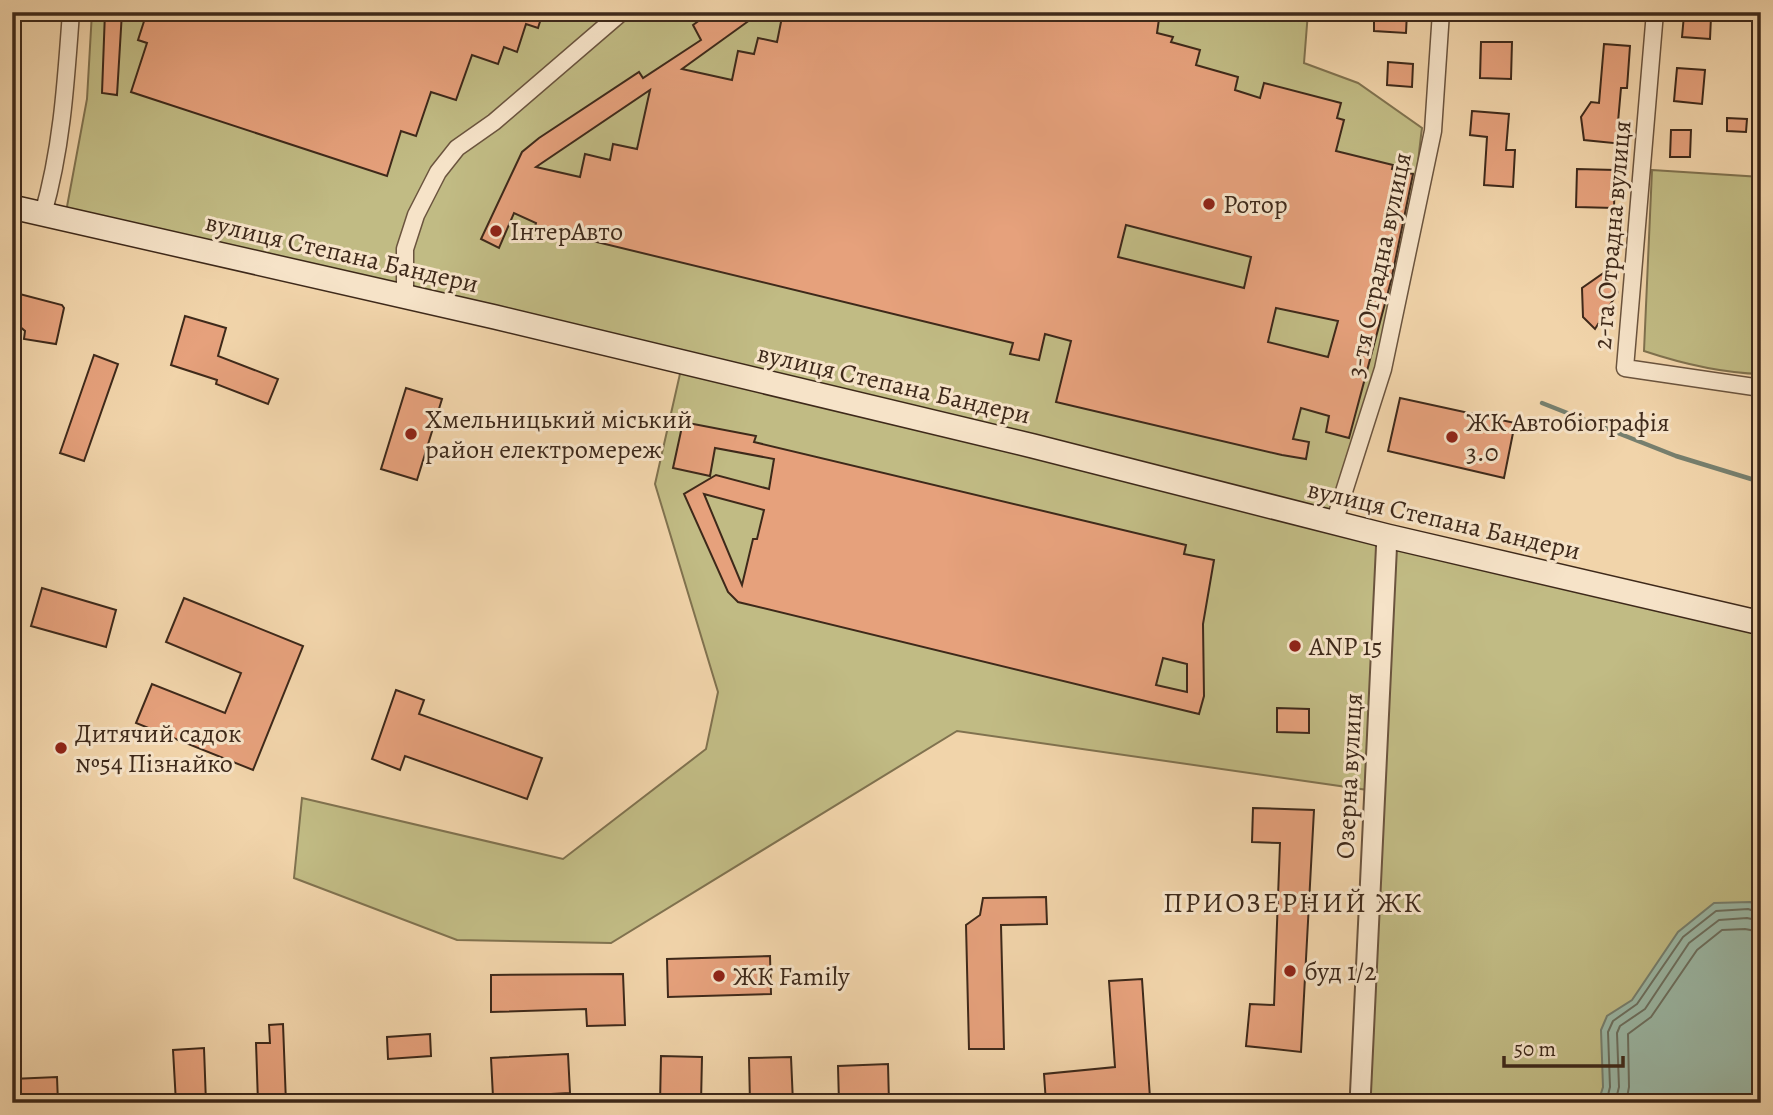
<svg xmlns="http://www.w3.org/2000/svg" width="1773" height="1115" font-family="Alegreya,serif">
<rect width="100%" height="100%" fill="#f1d4aa"/>
<filter id="stains"><feTurbulence type="fractalNoise" baseFrequency=".00286" numOctaves="4"/><feColorMatrix values="0 0 0 0 .2 0 0 0 0 .09 0 0 0 0 .02 0 0 0 .5 -.17"/></filter>
<radialGradient id="worn" r=".72"><stop offset=".6" stop-color="#630" stop-opacity="0"/><stop offset="1" stop-color="#630" stop-opacity=".3"/></radialGradient>
<g fill="#c1bb84" stroke="#80724f" stroke-width="2">
<path d="M92,12H1308L1304,63L1358,83L1422,128C1418,158 1416,189 1410,218C1392,319 1362,417 1330,515L66,212L87,99Z"/>
<path d="M1652,170L1761,177V374C1723,373 1680,363 1644,351Z"/>
<polygon points="682,365 1380,542 1368,790 957,731 611,943 457,940 294,878 302,798 563,859 706,749 718,692 655,484"/>
<polygon points="1394,545 1761,630 1761,1103 1367,1103"/>
</g>
<polygon fill="#9bb8a6" stroke="#767f6e" stroke-width="2" points="1750,902 1761,907 1761,1103 1598,1103 1603,1087 1601,1030 1607,1016 1632,1000 1678,932 1714,903"/>
<g fill="none" stroke-linecap="round" stroke-linejoin="round">
<g stroke="#6c7060" stroke-width="2">
<polyline points="1606,1103 1610,1087 1608,1032 1613,1021 1637,1004 1683,937 1716,911 1748,909 1761,913"/>
<polyline points="1615,1103 1619,1087 1617,1033 1620,1026 1645,1009 1689,943 1719,920 1747,918 1761,921"/>
<polyline points="1626,1103 1629,1087 1628,1034 1651,1017 1697,950 1722,930 1745,929 1761,932"/>
</g>
<polyline stroke="#767f6e" stroke-width="4.5" points="1542,403 1676,456 1761,482"/>
</g>
<g fill="#e6a17c" stroke="#3e291a" stroke-width="2" fill-rule="evenodd">
<polygon points="105,12 122,12 117,95 102,93"/>
<polygon points="147,12 543,12 538,28 526,24 517,52 504,47 498,64 472,55 456,100 431,92 416,136 401,131 387,176 131,92 147,43 138,40"/>
<path d="M711,12H761L682,69L732,80L738,51L754,54L758,38L777,42L783,12H845L858,15V12H1055L1077,17V12H1160L1157,33L1173,37L1171,42L1200,50L1196,65L1238,77L1235,90L1260,98L1264,83L1341,103L1337,118L1344,120L1336,151L1393,165L1392,169L1413,174L1391,281L1349,438L1326,432L1329,416L1301,408L1293,439L1309,442L1306,459L1282,455L1056,402L1071,341L1045,334L1039,360L1010,354L1013,343L535,227L536,223L514,213L499,248L481,239L522,152L539,138L639,72L643,78L701,40L693,25ZM650,90L637,149L613,144L610,160L585,154L580,177L536,167ZM1126,225L1251,257L1244,288L1118,257ZM1276,308L1338,321L1328,357L1268,342Z"/>
<polygon points="1374,12 1407,12 1406,33 1374,31"/>
<polygon points="1684,15 1711,17 1710,39 1682,37"/>
<polygon points="1481,42 1512,42 1511,79 1480,78"/>
<polygon points="1604,44 1630,46 1627,88 1621,88 1618,122 1626,123 1623,144 1584,140 1581,117 1591,102 1599,103"/>
<polygon points="1388,62 1413,64 1412,87 1387,85"/>
<polygon points="1677,68 1705,70 1702,104 1674,101"/>
<polygon points="1472,111 1509,114 1506,150 1515,150 1513,187 1484,185 1487,137 1470,135"/>
<polygon points="1727,118 1747,119 1746,132 1727,131"/>
<polygon points="1671,130 1691,130 1690,157 1670,157"/>
<polygon points="1577,169 1615,170 1614,208 1576,207"/>
<polygon points="1605,272 1618,292 1595,329 1583,317 1582,288"/>
<polygon points="12,292 62,305 64,308 56,344 24,339 25,331 12,320"/>
<polygon points="185,316 226,328 218,356 278,379 268,404 216,384 217,380 171,365"/>
<polygon points="94,355 118,364 84,461 60,453"/>
<polygon points="406,388 442,399 417,480 381,469"/>
<polygon points="1400,398 1515,423 1504,478 1388,451"/>
<path d="M683,422L756,436L754,442L1186,545L1184,554L1214,560L1203,624L1204,696L1199,714L738,602L728,592L684,494L716,475L769,489L774,459L715,448L710,476L673,468ZM704,494L764,510L757,539H753L742,585ZM1163,658L1187,664V692L1156,685Z"/>
<polygon points="42,588 116,610 106,647 31,626"/>
<polygon points="184,598 303,646 253,770 136,723 152,684 225,713 241,673 166,642"/>
<polygon points="396,690 424,700 419,714 542,758 527,799 405,756 400,770 372,759"/>
<polygon points="1277,708 1309,709 1309,733 1277,732"/>
<polygon points="1253,808 1314,810 1301,1052 1246,1046 1250,1004 1274,1005 1280,843 1252,842"/>
<polygon points="1046,897 1047,924 1001,925 1004,1049 969,1049 966,925 980,915 983,898"/>
<polygon points="770,956 771,994 668,997 667,959"/>
<polygon points="623,974 625,1025 587,1026 586,1009 491,1012 491,975"/>
<polygon points="1142,979 1150,1098 1103,1103 1046,1103 1044,1074 1115,1067 1109,981"/>
<polygon points="283,1024 286,1103 258,1103 256,1043 270,1043 269,1025"/>
<polygon points="430,1034 431,1056 388,1059 387,1037"/>
<polygon points="204,1048 206,1103 176,1103 173,1050"/>
<polygon points="568,1054 570,1093 493,1097 491,1058"/>
<polygon points="661,1056 702,1057 701,1103 660,1103"/>
<polygon points="791,1057 793,1103 750,1103 749,1058"/>
<polygon points="888,1064 889,1103 839,1103 838,1066"/>
<polygon points="57,1077 58,1103 12,1103 12,1079"/>
</g>
<g fill="none" stroke-linecap="round" stroke-linejoin="round">
<defs>
<g id="minor">
<polyline points="1655,12 1625,368 1761,388"/>
<path d="M43,214C62,148 66,81 71,12"/>
<polyline points="405,297 405,249 416,215 438,172 457,148 494,122 622,12"/>
<polyline points="1334,523 1383,369 1433,131 1441,12"/>
</g>
<polyline id="tertiary" points="1360,1103 1387,536"/>
<polyline id="secondary" points="12,207 495,317 1033,446 1387,536 1761,623"/>
</defs>
<use href="#minor" stroke="#6b543e" stroke-width="19"/>
<use href="#tertiary" stroke="#6b543e" stroke-width="23"/>
<use href="#secondary" stroke="#3e291a" stroke-width="26"/>
<use href="#minor" stroke="#f6e3c8" stroke-width="16"/>
<use href="#tertiary" stroke="#f6e3c8" stroke-width="19"/>
<use href="#secondary" stroke="#f6e3c8" stroke-width="23"/>
</g>
<g fill="#8f2418" stroke="#f6e3c8" stroke-width="2.5">
<circle cx="1209" cy="204" r="7"/>
<circle cx="496" cy="231" r="7"/>
<circle cx="411" cy="434" r="7"/>
<circle cx="1452" cy="437" r="7"/>
<circle cx="1295" cy="646" r="7"/>
<circle cx="61" cy="748" r="7"/>
<circle cx="1290" cy="971" r="7"/>
<circle cx="719" cy="976" r="7"/>
</g>
<g text-anchor="middle" dominant-baseline="central" stroke-width="6" stroke-linejoin="round" paint-order="stroke">
<g font-size="26" fill="#3e291a" stroke="#f6e3c8" text-anchor="start">
<text x="1223" y="204">Ротор</text>
<text x="510" y="231">ІнтерАвто</text>
<text x="425" y="419">Хмельницький міський<tspan x="425" dy="30">район електромереж</tspan></text>
<text x="1466" y="422">ЖК Автобіографія<tspan x="1466" dy="30">3.0</tspan></text>
<text x="1309" y="646">ANP 15</text>
<text x="75" y="733">Дитячий садок<tspan x="75" dy="30">№54 Пізнайко</tspan></text>
<text x="1304" y="971">буд 1/2</text>
<text x="733" y="976">ЖК Family</text>
</g>
<g font-size="26" fill="#3e291a" stroke="#f6e3c8">
<text transform="translate(1612 235) rotate(-85)">2-га Отрадна вулиця</text>
<text transform="translate(342 253) rotate(13)">вулиця Степана Бандери</text>
<text transform="translate(1379 265) rotate(-78)">3-тя Отрадна вулиця</text>
<text transform="translate(894 384) rotate(13)">вулиця Степана Бандери</text>
<text transform="translate(1444 520) rotate(13)">вулиця Степана Бандери</text>
<text transform="translate(1349 776) rotate(-87)">Озерна вулиця</text>
</g>
<g font-size="28" letter-spacing="2" fill="#3e291a" stroke="#f6e3c8">
<text x="1293" y="903">ПРИОЗЕРНИЙ ЖК</text>
</g>
</g>
<rect width="1773" height="1115" fill="none" stroke="#f1d4aa" stroke-width="42"/>
<rect x="14" y="14" width="1745" height="1087" fill="none" stroke="#3e291a" stroke-width="3.5"/>
<rect x="21" y="21" width="1731" height="1073" fill="none" stroke="#3e291a" stroke-width="2"/>
<path d="M1504 1056v10h119v-10" fill="none" stroke="#3e291a" stroke-width="3.5"/>
<text x="1514" y="1056" font-size="21" fill="#3e291a" stroke="#f6e3c8" stroke-width="5" paint-order="stroke">50 m</text>
<rect width="100%" height="100%" filter="url(#stains)"/>
<rect width="100%" height="100%" fill="url(#worn)"/>
</svg>
